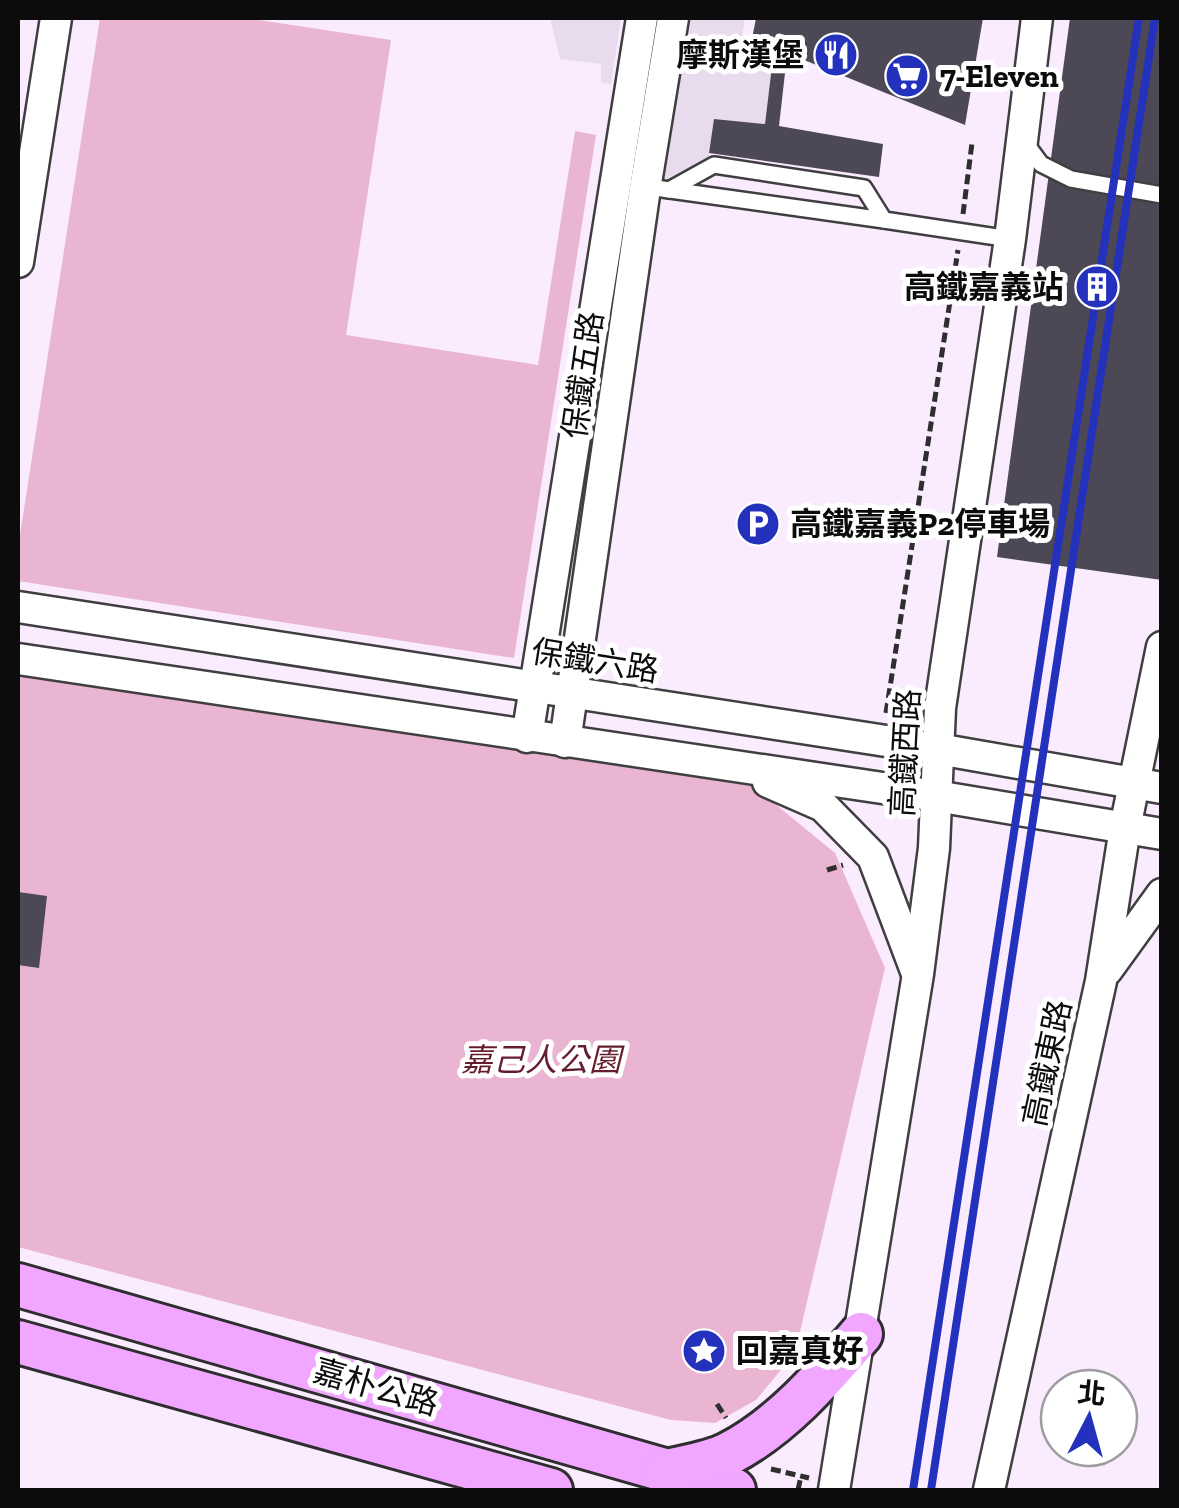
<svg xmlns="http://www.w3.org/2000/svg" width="1179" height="1508" font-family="'Zilla Slab','Noto Sans TC',serif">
<rect width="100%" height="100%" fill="#faebff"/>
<g fill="#e9b5d2">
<polygon points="100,18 246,18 391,40 346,335 538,365 575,131 596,135 514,658 18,581 18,548"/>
<polygon points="18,659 736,772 835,853 885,968 795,1353 756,1400 715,1423 671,1420 18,1247"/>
</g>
<g fill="#e8dbee">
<polygon points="550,18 621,18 611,84 601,82 601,64 560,59"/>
<polygon points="689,18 745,18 739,55 772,66 765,124 714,119 708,161 670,182 652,183 675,36 687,34"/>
</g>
<g fill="#4d4855">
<polygon points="756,18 983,18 965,125 752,39"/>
<polygon points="1070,18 1162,18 1162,580 997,557"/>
<polygon points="772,66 785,73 779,126 883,144 879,177 709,153 714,119 765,124"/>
<polygon points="18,892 47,896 39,968 18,965"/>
</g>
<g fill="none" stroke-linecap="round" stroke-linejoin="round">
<defs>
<g id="service">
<polyline points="1024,141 1041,164 1071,179 1162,195"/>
<polyline points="643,186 669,190 714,165 864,188 884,220 1010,239"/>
<polyline points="670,190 884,220"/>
</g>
<g id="minor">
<polyline points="18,262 56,18"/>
<polyline points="18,607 938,749 1162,788"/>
<polyline points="18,659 936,796 1162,834"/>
<polyline points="527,737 642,18"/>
<polyline points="565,742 644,195 673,18"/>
<polyline points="768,782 823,806 873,857 916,971"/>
<polyline points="1107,970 1162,894"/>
<polyline points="834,1490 918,974 934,848 940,708 1010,239 1037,18"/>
<polyline points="989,1490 1101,981 1125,828 1162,647"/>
</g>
<g id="secondary">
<polyline points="18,1285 734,1490"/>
<polyline points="18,1342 551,1490"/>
<path d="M667,1471C687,1466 710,1463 728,1454C781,1427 823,1378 861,1334"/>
</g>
</defs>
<use href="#service" stroke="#3f3f3f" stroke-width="20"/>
<use href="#minor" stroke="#3f3f3f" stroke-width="35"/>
<use href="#secondary" stroke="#2e2e2e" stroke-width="48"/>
<g stroke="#2e2e2e" stroke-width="5" stroke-dasharray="10 5" stroke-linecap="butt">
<polyline points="963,214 972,143"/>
<polyline points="886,713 958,250"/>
<polyline points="827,870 843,865"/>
<polyline points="717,1404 726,1418"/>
<polyline points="771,1469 809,1478"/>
<polyline points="798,1490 801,1476"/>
</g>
<use href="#service" stroke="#fff" stroke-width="15"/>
<use href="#minor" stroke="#fff" stroke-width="30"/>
<use href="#secondary" stroke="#f1a6ff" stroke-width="42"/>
<g stroke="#2331bd" stroke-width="8">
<polyline points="913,1490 1139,18"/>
<polyline points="931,1490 1155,18"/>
</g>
</g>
<defs>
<symbol id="restaurant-disc" viewBox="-11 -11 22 22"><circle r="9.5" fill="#2331bd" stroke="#fff"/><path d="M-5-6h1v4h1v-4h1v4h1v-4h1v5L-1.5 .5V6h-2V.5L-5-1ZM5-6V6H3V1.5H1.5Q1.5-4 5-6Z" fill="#fff"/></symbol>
<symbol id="supermarket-disc" viewBox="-11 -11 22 22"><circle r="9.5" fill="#2331bd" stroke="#fff"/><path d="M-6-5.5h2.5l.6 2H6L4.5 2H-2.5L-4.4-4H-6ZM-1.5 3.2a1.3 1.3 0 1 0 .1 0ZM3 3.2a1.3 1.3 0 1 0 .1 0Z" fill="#fff"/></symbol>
<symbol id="building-disc" viewBox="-11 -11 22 22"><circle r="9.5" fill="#2331bd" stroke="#fff"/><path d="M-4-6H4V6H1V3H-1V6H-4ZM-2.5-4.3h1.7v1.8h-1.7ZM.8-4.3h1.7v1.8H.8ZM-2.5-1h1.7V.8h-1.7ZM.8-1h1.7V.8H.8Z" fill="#fff"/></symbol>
<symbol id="parking-disc" viewBox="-11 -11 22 22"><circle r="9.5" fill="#2331bd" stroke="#fff"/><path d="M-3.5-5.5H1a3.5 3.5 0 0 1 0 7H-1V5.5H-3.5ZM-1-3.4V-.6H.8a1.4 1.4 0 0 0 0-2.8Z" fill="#fff"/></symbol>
<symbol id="sight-disc" viewBox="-11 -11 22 22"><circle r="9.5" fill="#2331bd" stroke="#fff"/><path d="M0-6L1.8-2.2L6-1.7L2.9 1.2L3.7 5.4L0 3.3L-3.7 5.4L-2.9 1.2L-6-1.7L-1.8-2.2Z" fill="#fff"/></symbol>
</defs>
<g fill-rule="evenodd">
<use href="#restaurant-disc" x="811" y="30" width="50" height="50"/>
<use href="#supermarket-disc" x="882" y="51" width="50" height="50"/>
<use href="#building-disc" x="1072" y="262" width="50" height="50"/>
<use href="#parking-disc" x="733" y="499" width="50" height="50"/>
<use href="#sight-disc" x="679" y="1326" width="50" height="50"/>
</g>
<g text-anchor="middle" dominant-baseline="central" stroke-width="10" stroke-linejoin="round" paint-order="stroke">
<g font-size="32" font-weight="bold" fill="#0c0c0c" stroke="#fff" text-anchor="start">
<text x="804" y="55" text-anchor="end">摩斯漢堡</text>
<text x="940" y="76">7-Eleven</text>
<text x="1064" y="287" text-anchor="end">高鐵嘉義站</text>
<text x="790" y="524">高鐵嘉義P2停車場</text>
<text x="736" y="1351">回嘉真好</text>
</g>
<g font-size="32" fill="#0c0c0c" stroke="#fff">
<text transform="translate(583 375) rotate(-82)">保鐵五路</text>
<text transform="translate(595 661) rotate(9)">保鐵六路</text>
<text transform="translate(905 753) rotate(-87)">高鐵西路</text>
<text transform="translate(1047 1063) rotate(-78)">高鐵東路</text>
<text transform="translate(376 1387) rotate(16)">嘉朴公路</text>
</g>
<g font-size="32" font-style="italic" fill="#641c2e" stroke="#fff">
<text x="541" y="1060">嘉己人公園</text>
</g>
</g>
<rect width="1179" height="1508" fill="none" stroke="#0c0c0c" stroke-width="40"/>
<g transform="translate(1089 1418) rotate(6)"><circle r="48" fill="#ffffff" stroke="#9e9e9e" stroke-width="2.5"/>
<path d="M0-8L18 38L0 25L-18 38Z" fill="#2331bd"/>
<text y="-15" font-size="28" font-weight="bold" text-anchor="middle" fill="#0c0c0c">北</text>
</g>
</svg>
